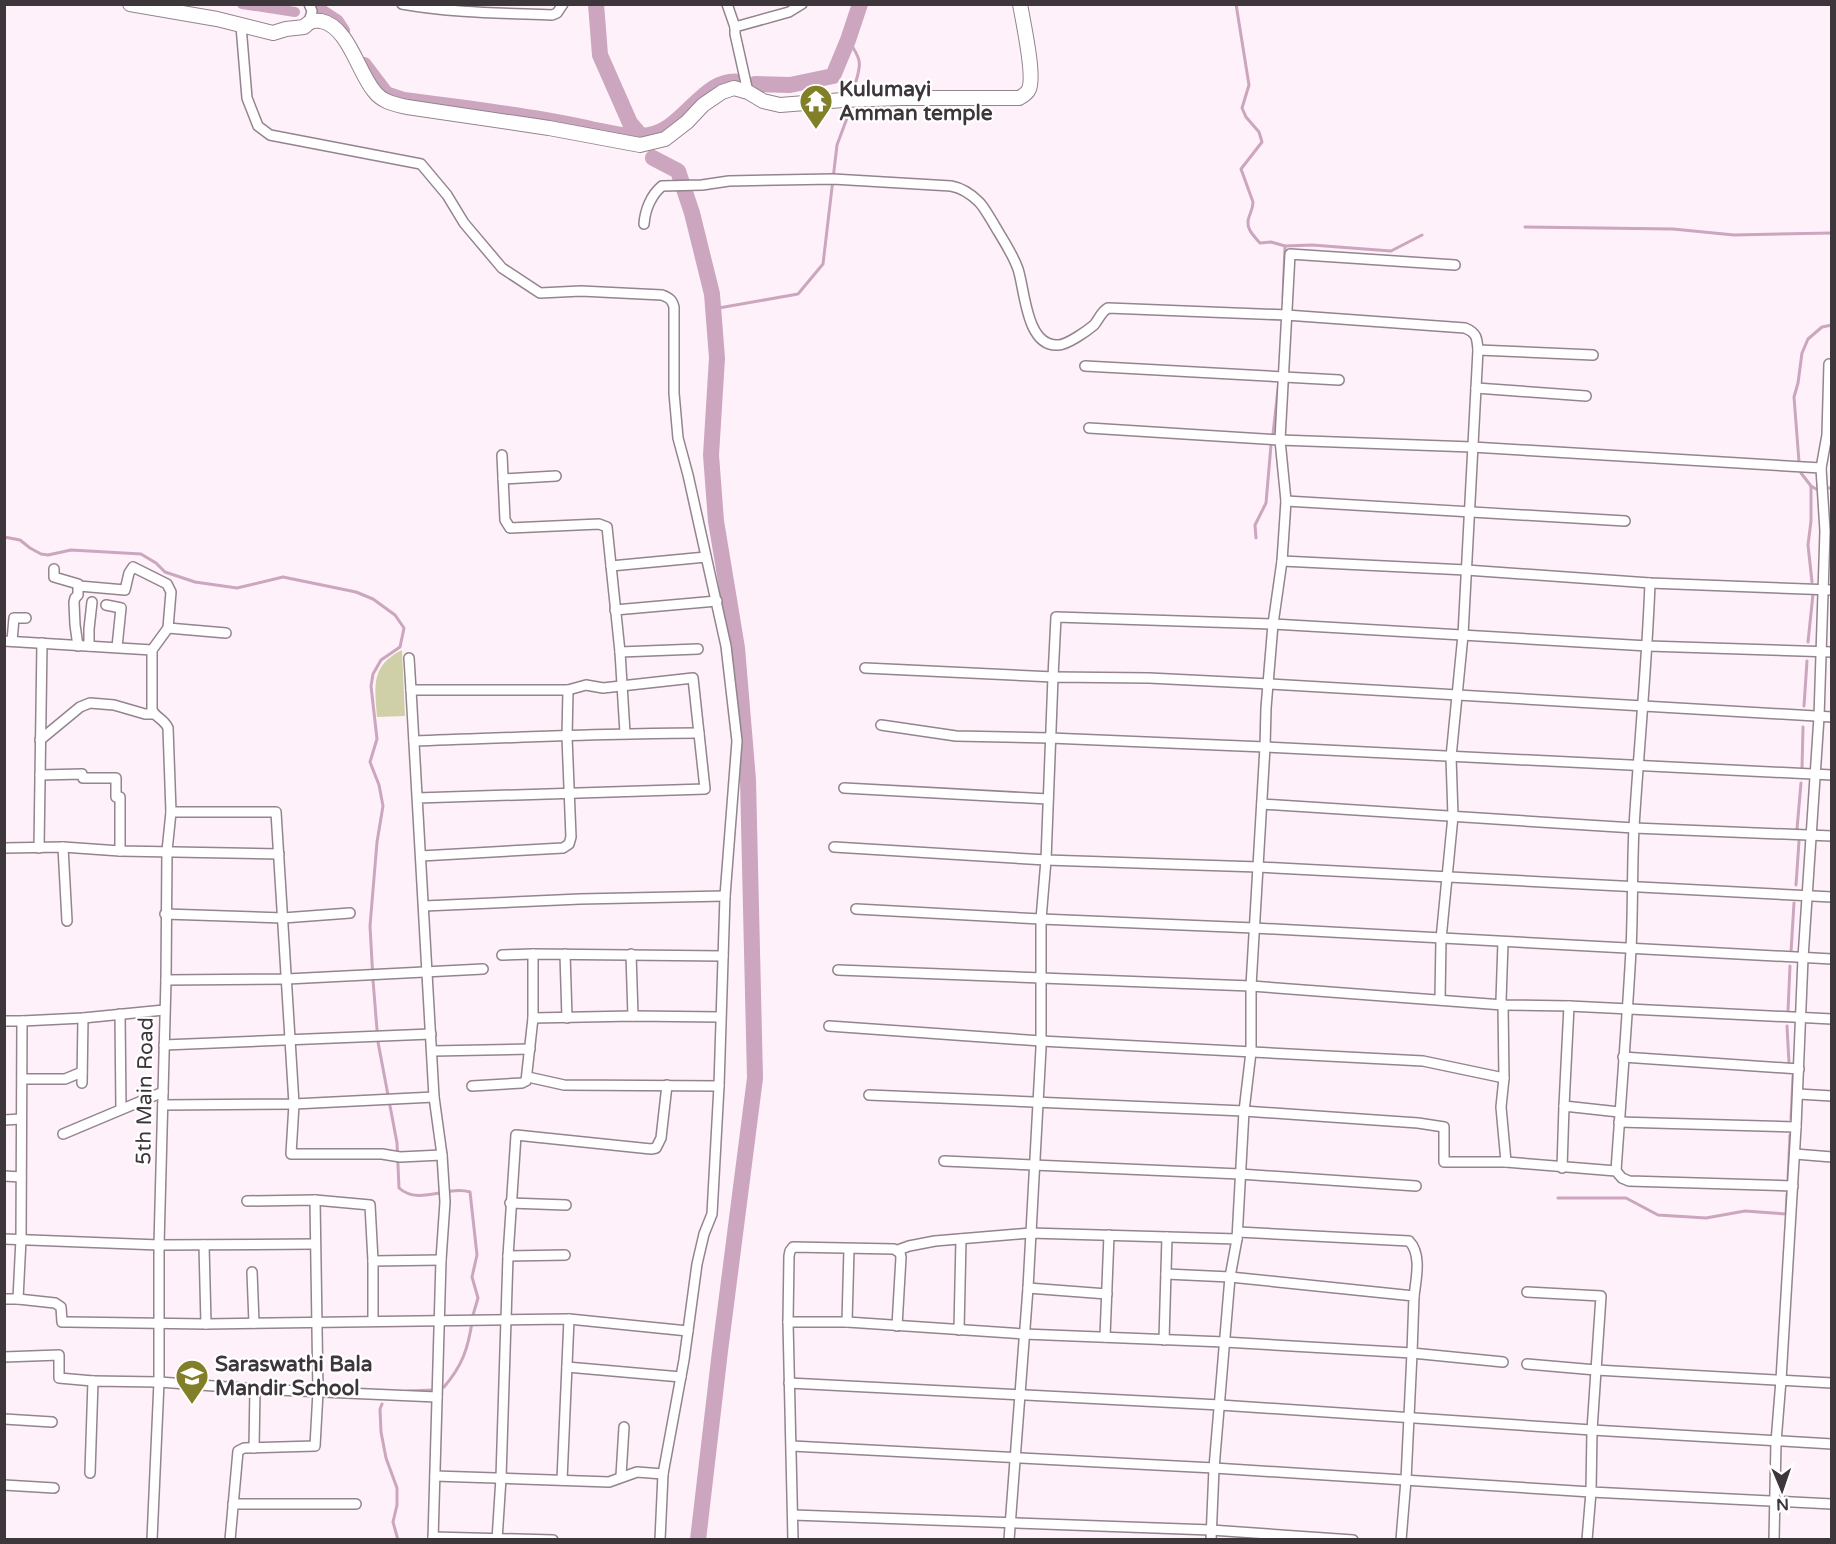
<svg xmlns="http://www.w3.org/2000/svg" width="1836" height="1544" font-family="'Varela Round',sans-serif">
<rect width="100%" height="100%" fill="#fef1f9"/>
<path fill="#cfd0a8" d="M402,650L405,716L377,717C375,686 370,666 402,650Z"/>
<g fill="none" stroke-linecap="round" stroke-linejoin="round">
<g stroke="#cca6be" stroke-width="3">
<path d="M1236,4L1249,85L1242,108L1246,117L1259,132L1262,142L1241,169L1253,202C1253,208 1251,211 1249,217C1245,228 1253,235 1260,243L1271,242L1285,246L1312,245L1391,251L1422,235"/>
<path d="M848,40C865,64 860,65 853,92"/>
<polyline points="1525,227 1673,229 1734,235 1832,233"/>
<polyline points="1283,298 1285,246"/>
<polyline points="713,309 798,294 823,264 837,145 850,110"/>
<polyline points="1273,434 1279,380"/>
<polyline points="1799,462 1794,397 1798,383 1802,353 1808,339 1822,327 1832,325"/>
<polyline points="1801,473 1811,486 1816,489"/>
<polyline points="1811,486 1811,521 1808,545 1812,582"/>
<polyline points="1828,488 1832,488"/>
<path d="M4,537L20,540L30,548L41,554L48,555L71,550L141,554L156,563L165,572L195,582L237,588L283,577L356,592L373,599L395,615L404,628L400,647L381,660L373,674L371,686L377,739L370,762L379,785L383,806L377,842L370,926L373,980L378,1042L397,1143L399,1188C419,1206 447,1185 470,1192L477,1255L472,1277L478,1298L473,1315"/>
<polyline points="1256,538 1255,525 1266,503 1271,445"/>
<polyline points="1808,642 1813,594"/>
<polyline points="1804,706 1807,661"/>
<polyline points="1802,769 1803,727"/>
<polyline points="1797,829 1801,783"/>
<polyline points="1796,885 1799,841"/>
<polyline points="1791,952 1794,903"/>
<polyline points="1788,1011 1790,966"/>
<polyline points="1787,1026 1789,1063"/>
<polyline points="1791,1119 1793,1076"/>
<polyline points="1788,1178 1790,1135"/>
<polyline points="1558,1198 1626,1198 1658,1215 1706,1218 1745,1211 1786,1214 1787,1194"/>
<path d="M444,1387C462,1366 468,1349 472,1322"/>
<polyline points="408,1391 434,1390"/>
<polyline points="382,1404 380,1409 381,1432 386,1458 397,1488 397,1505 393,1522 398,1540"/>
</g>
<polyline stroke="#cca6be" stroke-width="10" points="242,4 295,12"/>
<g stroke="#cca6be" stroke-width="16">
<polyline points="596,4 600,55 630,123 641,136"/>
<polyline points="316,9 336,22 342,31"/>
<path d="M364,65L386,94L404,100C451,106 498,112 545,120C562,123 578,126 595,130C613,133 631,139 649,135C685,129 704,75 741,82"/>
<polyline points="755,84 790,85 833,76 848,40 860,4"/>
<polyline points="653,158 678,171 692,213 712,294 717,358 711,455 716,521 737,648 748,780 755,1078 720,1351 698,1540"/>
</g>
<defs>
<g id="street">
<polyline points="309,4 312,11 309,22"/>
<path d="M402,4C452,13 502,13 552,15L557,13L563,4"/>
<polyline points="727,4 735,27"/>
<path d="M241,26L247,98L258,126L270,135L421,164L447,195L464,223L502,268L540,293L581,291L662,295C669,298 672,299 674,307V393L678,438L688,475L726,646L737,741L725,896L719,1086L712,1214L704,1234L697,1264L684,1360L663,1474L660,1540"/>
<polyline points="748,92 735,34 735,27 789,12 802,4"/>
<path d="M644,224C645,210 651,195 662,186L702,185L729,181L833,179L951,186C962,188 971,194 979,202C984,207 988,215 992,221C1001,237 1012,252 1018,269C1025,290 1026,347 1058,345C1067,345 1087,331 1094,325C1099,319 1101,312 1108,308L1286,315L1465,328C1477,333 1477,338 1478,350L1463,635L1451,757L1453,816L1441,939L1440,999"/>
<polyline points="1478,350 1593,355"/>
<polyline points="1085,366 1339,380"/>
<polyline points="1476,388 1586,396"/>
<polyline points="1089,428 1280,440 1472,447 1821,468"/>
<polyline points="502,455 505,520 510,528 599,524 607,527 620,652 625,733"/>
<polyline points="503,479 556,476"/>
<polyline points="1286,501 1625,521"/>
<polyline points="1282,561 1466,570 1650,583 1832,590"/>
<polyline points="611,566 706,557"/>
<polyline points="54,569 54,577 78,584 78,595 75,598 74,602 75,625 78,646"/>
<polyline points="79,586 125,590 129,573 133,567 167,584 171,592 168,628 152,650"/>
<polyline points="106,605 121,608 117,647"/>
<polyline points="615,610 717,601"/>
<polyline points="168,628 226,633"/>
<polyline points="4,641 152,650"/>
<polyline points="12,641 14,618 26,618"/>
<polyline points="89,646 89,629 92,602"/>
<path d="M152,650V710C156,718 164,719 168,728L171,812L167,851L166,980L159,1245V1382L152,1540"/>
<polyline points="620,652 698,649"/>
<polyline points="409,658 411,690"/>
<polyline points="865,668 1053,677 1056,617 1273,624 1648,646 1832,652"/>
<polyline points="881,725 956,736 1050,738 1265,747 1832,775"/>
<polyline points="40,740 80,707 90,703 114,705 145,714 154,714"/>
<path d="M414,741C509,738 604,733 699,733"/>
<polyline points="40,775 82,774 83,778 116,778 116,797 120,797 120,851"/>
<polyline points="844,788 1048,799"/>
<polyline points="417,798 705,789 693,678 603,688 586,685 568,690 411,690 434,1097 442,1155 445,1202 441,1260 433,1540"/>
<polyline points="1262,804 1634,828 1832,836"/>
<polyline points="171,812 276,812 294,1104 291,1154 382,1154 400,1157 442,1155"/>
<polyline points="63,847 67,921"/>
<polyline points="834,847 1046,860 1258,867 1832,897"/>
<polyline points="4,848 63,847 120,851 279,854"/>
<polyline points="39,848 42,643"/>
<polyline points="421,856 563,848 569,844 571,837 567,737 568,690"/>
<polyline points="424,906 580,899 725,896"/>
<polyline points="856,909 1041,919 1254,928 1832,959"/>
<polyline points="165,914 283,918 350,913"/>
<polyline points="1503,942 1501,1001 1503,1005 1504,1078 1501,1107 1506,1162"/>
<polyline points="565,954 567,1018"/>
<polyline points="631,954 633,1016"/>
<polyline points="502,955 533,954"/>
<polyline points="838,970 1041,978 1041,919 1046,860 1053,677 1149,678 1269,684 1832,717"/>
<polyline points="166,980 287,979 483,969"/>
<polyline points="120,1014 121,1109"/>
<polyline points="533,1018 633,1016 720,1017"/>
<polyline points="4,1021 22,1021 21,1239 18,1299 4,1299"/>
<polyline points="22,1021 83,1018 164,1010"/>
<polyline points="829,1026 1041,1041 1423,1061 1504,1078"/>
<polyline points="164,1045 431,1034"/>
<polyline points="433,1051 530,1049"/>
<polyline points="1623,1057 1799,1069"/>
<polyline points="528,1077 564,1085 719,1086"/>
<polyline points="22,1079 65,1079 82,1072"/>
<polyline points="82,1083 83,1018"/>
<polyline points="472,1086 522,1083 526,1081 533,1018 533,954 723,956"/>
<polyline points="1798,1094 1832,1096"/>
<polyline points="869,1095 1244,1111 1418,1123 1444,1127 1444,1162 1506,1162 1616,1171 1622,1178 1629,1181 1793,1186"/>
<polyline points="163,1105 294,1104 434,1097"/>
<polyline points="1564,1106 1569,1006"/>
<polyline points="4,1120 21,1119"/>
<polyline points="1619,1122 1796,1127"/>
<polyline points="63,1134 163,1092"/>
<polyline points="1795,1154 1832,1157"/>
<polyline points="944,1161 1240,1174 1416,1186"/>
<polyline points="1562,1168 1564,1106 1619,1112"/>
<path d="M1616,1171C1621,1098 1627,1023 1631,950C1633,909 1632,868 1634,827C1639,746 1647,664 1650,583"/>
<polyline points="4,1176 21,1177"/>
<polyline points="315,1200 370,1205 373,1261"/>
<polyline points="510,1203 566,1205"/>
<path d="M1238,1232L1409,1241C1422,1254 1416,1279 1414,1296"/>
<polyline points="4,1239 159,1245 315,1244"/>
<polyline points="204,1245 206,1324"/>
<polyline points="898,1250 909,1246 935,1241 1030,1233 1237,1239"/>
<polyline points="508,1256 565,1255"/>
<polyline points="252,1272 254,1323"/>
<polyline points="1166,1274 1230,1277 1414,1296 1412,1353 1503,1362"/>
<polyline points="1028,1288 1107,1294"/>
<polyline points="1527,1292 1601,1296 1592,1430 1591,1492 1832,1504"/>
<polyline points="18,1299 55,1303 61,1307 62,1322 68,1322 206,1324 569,1319 562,1480"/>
<polyline points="569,1319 688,1331"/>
<polyline points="373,1320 373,1261 441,1260"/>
<polyline points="788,1322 789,1256 790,1251 793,1247 894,1249 900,1253 901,1257 897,1326"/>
<polyline points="847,1322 849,1249"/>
<polyline points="959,1330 961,1239"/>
<polyline points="1105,1337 1109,1235"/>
<polyline points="1164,1340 1167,1237"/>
<polyline points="4,1357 59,1355 59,1378 93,1381"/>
<polyline points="1527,1364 1596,1370 1832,1383"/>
<polyline points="567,1367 681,1377"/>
<polyline points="789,1383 1220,1405 1592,1430 1832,1444"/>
<polyline points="4,1419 52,1422"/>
<polyline points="792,1446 1214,1468 1591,1492 1587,1540"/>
<polyline points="254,1448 255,1389"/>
<polyline points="90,1473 93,1381 159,1382 255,1389 437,1397"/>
<polyline points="435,1476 609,1482 637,1472 663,1474"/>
<polyline points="621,1476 624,1427"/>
<polyline points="4,1485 54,1488"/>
<polyline points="233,1504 356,1504"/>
<polyline points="793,1515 1211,1530 1353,1540"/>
<polyline points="433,1537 553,1540"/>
<polyline points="230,1540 238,1451 244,1448 315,1446 318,1392 315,1200 247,1201"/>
<polyline points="497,1540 501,1478 508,1256 516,1135 651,1149 656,1148 661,1138 667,1085"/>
<polyline points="793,1540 788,1322 847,1322 1024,1334 1224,1342 1412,1353 1406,1480 1401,1540"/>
<polyline points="1009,1540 1028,1288 1041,1048 1041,978 1251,986 1503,1005 1569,1006 1832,1019"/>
<polyline points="1211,1540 1214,1468 1230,1277 1237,1239 1244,1111 1251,1052 1251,986 1265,747 1266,708 1273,624 1282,561 1286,501 1280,440 1290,254 1455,265"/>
<polyline points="1774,1540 1776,1442 1781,1380 1796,1127 1803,958 1819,717 1825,531 1821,468 1827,435 1829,364"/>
</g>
<path id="secondary" d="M130,4L217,19L273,33L286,29L304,27C310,21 313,20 321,21C348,26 358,72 374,91C382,102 394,104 407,107L549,128L640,145L665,139L687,122L703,105L722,92L734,88L748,92L763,101L780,105L843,100L902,98H1019C1023,96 1027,94 1029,89C1035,75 1023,22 1020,4"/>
</defs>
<use href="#street" stroke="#93848d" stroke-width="12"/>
<use href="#secondary" stroke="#93848d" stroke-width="16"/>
<use href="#street" stroke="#fff" stroke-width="9"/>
<use href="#secondary" stroke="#fff" stroke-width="14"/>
</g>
<defs>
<symbol id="temple-pin" viewBox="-11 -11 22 30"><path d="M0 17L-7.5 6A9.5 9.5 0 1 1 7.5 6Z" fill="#818029" stroke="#fff"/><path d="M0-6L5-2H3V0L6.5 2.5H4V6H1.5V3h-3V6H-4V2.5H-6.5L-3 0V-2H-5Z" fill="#fff"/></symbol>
<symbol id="school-pin" viewBox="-11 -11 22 30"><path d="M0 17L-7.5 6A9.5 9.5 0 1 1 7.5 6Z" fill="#818029" stroke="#fff"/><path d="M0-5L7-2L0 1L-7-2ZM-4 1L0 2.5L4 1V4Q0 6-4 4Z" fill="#fff"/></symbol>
</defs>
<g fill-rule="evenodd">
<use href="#temple-pin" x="797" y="82" width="38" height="52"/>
<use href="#school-pin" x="173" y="1357" width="38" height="52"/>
</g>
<g text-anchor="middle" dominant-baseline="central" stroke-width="4.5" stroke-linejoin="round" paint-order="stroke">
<g font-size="21" font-weight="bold" fill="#3d363a" stroke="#fff" text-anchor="start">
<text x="839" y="89">Kulumayi<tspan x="839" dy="24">Amman temple</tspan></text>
<text x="215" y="1364">Saraswathi Bala<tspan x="215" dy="24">Mandir School</tspan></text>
</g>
<g font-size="21" fill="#3d363a" stroke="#fff">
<text transform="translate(145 1091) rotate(-89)">5th Main Road</text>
</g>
</g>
<rect width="1836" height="1544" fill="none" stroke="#3d363a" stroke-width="12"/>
<g transform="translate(1782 1490) rotate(178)" stroke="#ffffff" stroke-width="4.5" paint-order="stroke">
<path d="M0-4.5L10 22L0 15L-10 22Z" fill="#3d363a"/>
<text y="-9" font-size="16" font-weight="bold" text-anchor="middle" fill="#3d363a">N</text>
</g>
</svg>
